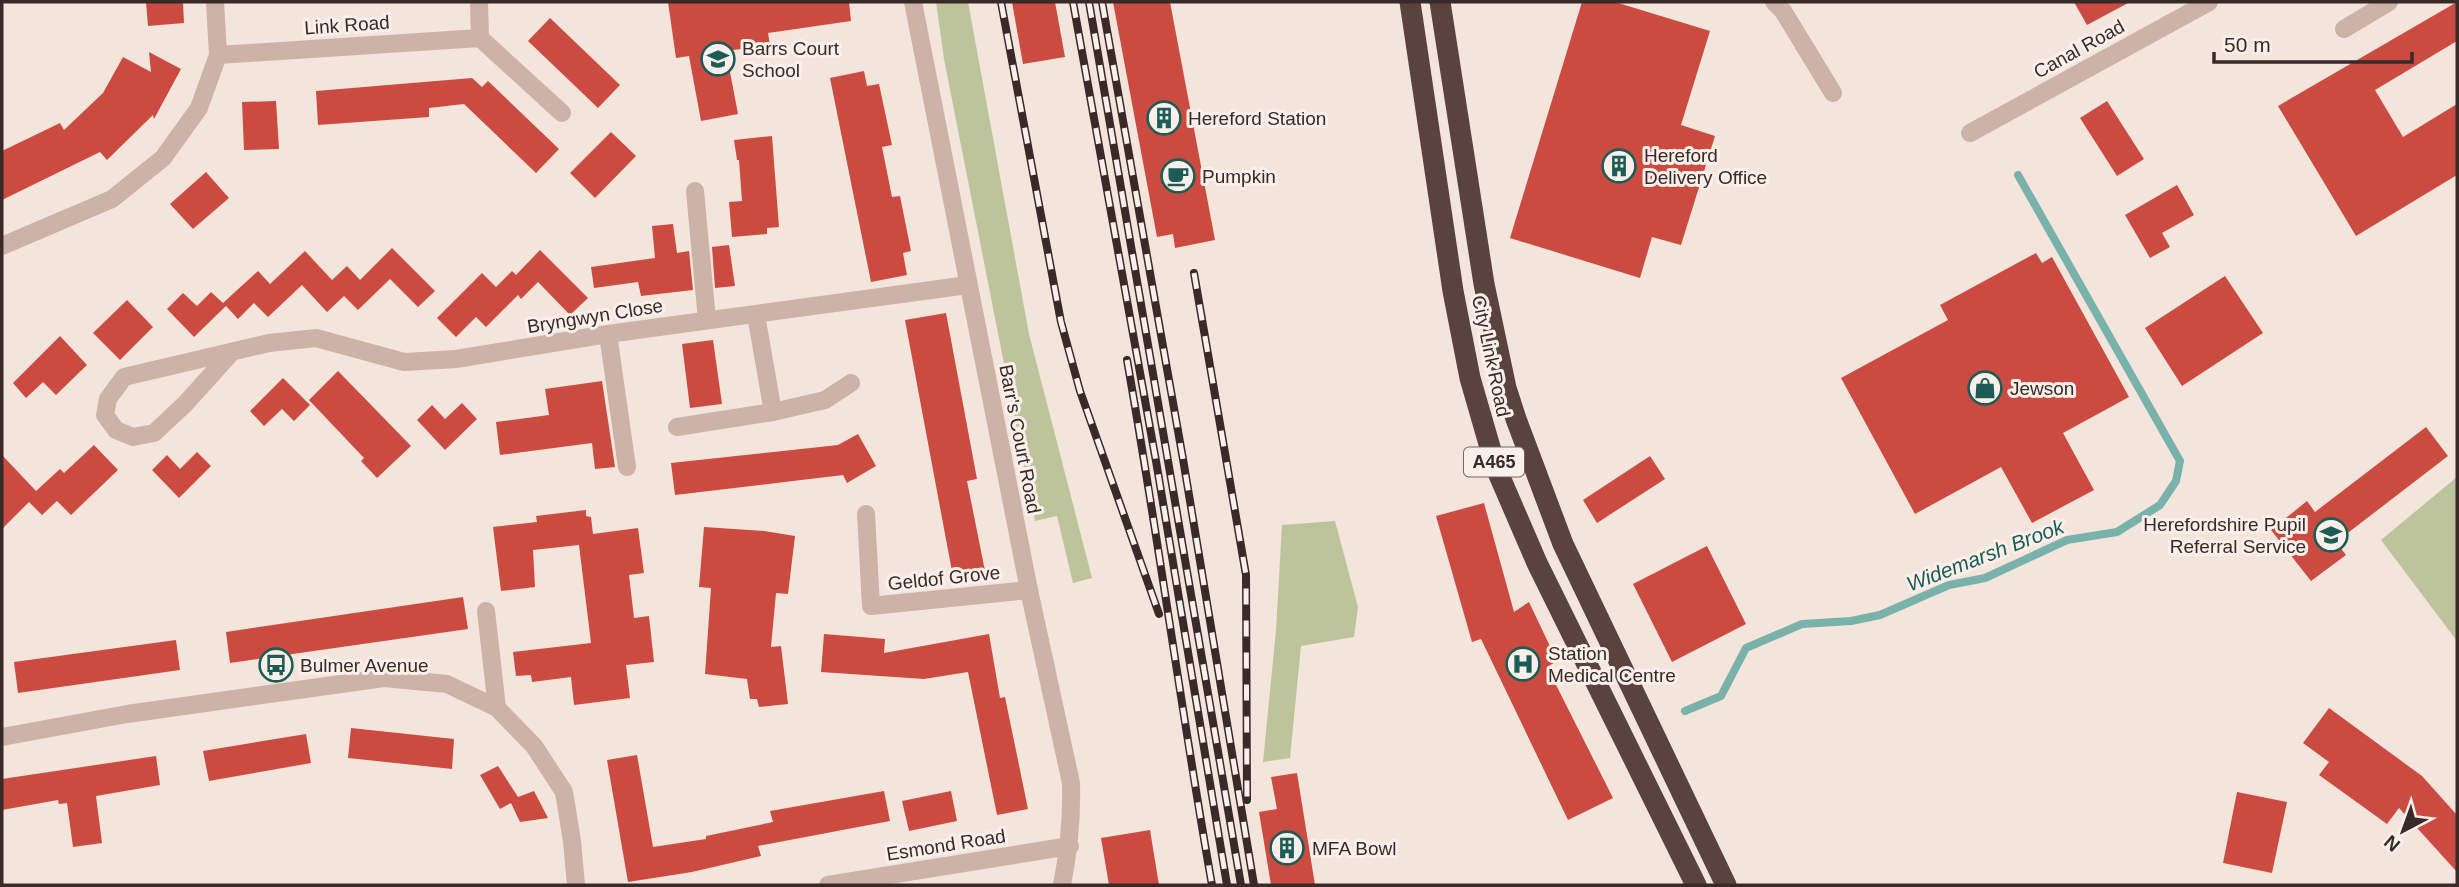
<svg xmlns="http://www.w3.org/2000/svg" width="2459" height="887" font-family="Helvetica,sans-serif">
<rect width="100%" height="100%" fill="#f3e4dc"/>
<g fill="#bdc49b">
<polygon points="936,2 968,2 1029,334 1092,578 1073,583 1057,516 1035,521 944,59"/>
<polygon points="2457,477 2457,641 2381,540"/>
<polygon points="1335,521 1358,607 1354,637 1301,646 1290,758 1263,762 1276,630 1282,525"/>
</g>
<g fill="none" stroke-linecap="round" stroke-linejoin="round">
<polyline stroke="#79b2ab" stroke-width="8" points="1685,711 1721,696 1746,648 1802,624 1851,621 1880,615 1949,585 1985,578 2067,540 2117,532 2160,505 2176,481 2180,461 2018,175"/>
</g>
<g fill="#cc4b41">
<polygon points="146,2 183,2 184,23 148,26"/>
<polygon points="668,2 849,2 851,21 768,33 770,45 726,51 738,114 701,121 689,56 676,58"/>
<polygon points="1012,2 1055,2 1065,57 1023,64"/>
<polygon points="1113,2 1170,2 1215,240 1175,248 1173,234 1157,237"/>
<polygon points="1582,2 1615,2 1710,31 1681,125 1715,136 1681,245 1652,237 1640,278 1510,238"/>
<polygon points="2074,2 2130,2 2087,25"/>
<polygon points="2457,2 2457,41 2375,90 2403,137 2457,104 2457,175 2356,236 2278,106"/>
<polygon points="550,18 620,85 598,108 528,41"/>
<polygon points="149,52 181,69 154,119 153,115 107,160 100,152 2,200 2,151 60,123 64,130 103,93 123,57 151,72"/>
<polygon points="864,71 867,86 879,84 892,145 882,147 892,197 900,196 911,251 903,253 907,275 871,282 830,78"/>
<polygon points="472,78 482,87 488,81 559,149 536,173 464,104 429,108 429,117 318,125 316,91"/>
<polygon points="276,101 279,149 244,150 242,102"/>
<polygon points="2107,101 2144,159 2117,176 2080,118"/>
<polygon points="611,132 636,156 595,198 570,173"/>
<polygon points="772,136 779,227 767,228 767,234 732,237 729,202 742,201 739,160 737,160 734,140"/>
<polygon points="206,172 229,198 193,229 170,204"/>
<polygon points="2177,185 2194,215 2162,233 2170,247 2150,258 2125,215"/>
<polygon points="673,224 677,253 689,251 693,290 641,296 638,282 594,288 591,267 655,258 652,226"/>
<polygon points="729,245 735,286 715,288 712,247"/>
<polygon points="392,248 435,291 418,307 390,279 358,310 344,296 327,312 302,285 268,317 254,303 238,319 226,306 194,337 167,309 183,293 197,306 211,292 223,303 258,271 270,284 305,251 332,280 347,266 360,280"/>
<polygon points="540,250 588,298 570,315 538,282 521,299 518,295 486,327 476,317 456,337 437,318 482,273 496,287 512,271 516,275"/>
<polygon points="2036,253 2042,263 2052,257 2129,397 2063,433 2094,490 2032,523 2001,467 1915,514 1841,378 1948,320 1940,305"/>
<polygon points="2225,276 2263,333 2182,386 2145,328"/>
<polygon points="127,300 153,327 120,360 93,333"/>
<polygon points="946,313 977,479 967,481 986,576 954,582 905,320"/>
<polygon points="60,336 87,365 56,395 43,382 26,398 13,383"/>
<polygon points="713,340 722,404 690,408 682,344"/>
<polygon points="338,371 411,446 377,478 361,461 364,458 309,400"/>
<polygon points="283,378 310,405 294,421 282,409 264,426 250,411"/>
<polygon points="602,381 615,467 595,469 592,443 500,455 496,422 549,415 545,389"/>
<polygon points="462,403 477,419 445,450 417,420 432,405 445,419"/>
<polygon points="2426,427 2448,456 2336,542 2346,555 2311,581 2271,530 2307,501 2315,512"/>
<polygon points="858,434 876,466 847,483 843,475 675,495 671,463 838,445"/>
<polygon points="94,445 118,470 71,515 57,501 42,515 29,502 2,529 2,455 36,491 60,469 64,473"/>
<polygon points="197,452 211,466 179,498 152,470 167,455 180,469"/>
<polygon points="1650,456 1665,479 1597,523 1583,500"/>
<polygon points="1484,503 1514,612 1529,602 1557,661 1547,667 1613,798 1568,820 1481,639 1472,642 1436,516"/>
<polygon points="586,510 586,516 591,517 593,534 638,528 644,573 629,575 634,618 649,616 654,662 626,665 630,698 574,705 571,677 532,682 531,675 516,676 513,652 591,643 579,545 533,550 535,587 501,591 493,527 537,522 536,516"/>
<polygon points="704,527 764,531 795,536 788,594 776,593 771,647 781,646 788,704 759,707 757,699 750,699 747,679 705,674 711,588 699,587"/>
<polygon points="1707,546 1746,624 1672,662 1633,584"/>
<polygon points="463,597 468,629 230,663 226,632"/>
<polygon points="824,634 885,639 884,653 989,634 1000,698 1005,697 1028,809 997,815 968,672 924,679 821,672"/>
<polygon points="176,640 180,670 18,693 14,662"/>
<polygon points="2329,708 2422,776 2457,815 2457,872 2399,808 2387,824 2319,775 2329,762 2303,743"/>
<polygon points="351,728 454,739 452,769 348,758"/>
<polygon points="306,734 311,763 209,781 203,751"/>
<polygon points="637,755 653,847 706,839 706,836 773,822 770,811 884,791 890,821 758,846 761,856 692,872 628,882 607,760"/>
<polygon points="156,756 160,785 96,796 102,843 73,847 67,803 59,804 58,800 2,810 2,779"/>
<polygon points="498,766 518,797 534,791 548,818 520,822 511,803 500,809 480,775"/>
<polygon points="1297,773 1315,885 1271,885 1259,812 1277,809 1271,777"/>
<polygon points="951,791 957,821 909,831 902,801"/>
<polygon points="2237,792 2287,802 2272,873 2223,863"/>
<polygon points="1150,830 1159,885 1109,885 1101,838"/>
</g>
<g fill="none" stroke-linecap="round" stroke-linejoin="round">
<g stroke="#ccb2a7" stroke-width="18">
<polyline points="479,2 480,38"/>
<path d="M913,2L1029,590L1071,783C1072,818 1069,850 1062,885"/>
<polyline points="1774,2 1783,11 1833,93"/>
<polyline points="2344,29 2389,2"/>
<polyline points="218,55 480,38 562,113"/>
<polyline points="1970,133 2209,2"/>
<polyline points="695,191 707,320"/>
<polyline points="2,246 112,199 163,158 199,108 218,55 215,2"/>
<polyline points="756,315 773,412"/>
<polyline points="608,334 627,467"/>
<polyline points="231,353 186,403 154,433 133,437 116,430 105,415 108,399 124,377 269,343 316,338 404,362 456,359 608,334 968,285"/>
<polyline points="677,427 773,412 825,400 851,383"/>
<polyline points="866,514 871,606 1029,590"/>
<polyline points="486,611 497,708"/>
<polyline points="2,737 127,714 384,678 447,684 497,708 534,746 564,792 572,841 576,885"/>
<polyline points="828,885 1070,846"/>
</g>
<g stroke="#5a423f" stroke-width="21">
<polyline points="1410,2 1453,291 1470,378 1496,468 1537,563 1696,885"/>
<polyline points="1440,2 1484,284 1506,388 1516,419 1563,544 1726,885"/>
</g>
<defs>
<g id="rail">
<polyline points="1001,2 1061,322 1080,391 1159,614"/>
<polyline points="1073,2 1156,461 1227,885"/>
<polyline points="1089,2 1241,885"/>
<polyline points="1102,2 1183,459 1254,885"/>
<polyline points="1194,273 1246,575 1247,800"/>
<path d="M1127,360C1158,535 1181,710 1212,885"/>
</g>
</defs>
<use href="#rail" stroke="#382a28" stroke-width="8"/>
<use href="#rail" stroke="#fbefe9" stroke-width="5" stroke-dasharray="16" stroke-linecap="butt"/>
</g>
<defs>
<symbol id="school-ring" viewBox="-11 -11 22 22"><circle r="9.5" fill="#fbefe9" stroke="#1b5d56" stroke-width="1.5"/><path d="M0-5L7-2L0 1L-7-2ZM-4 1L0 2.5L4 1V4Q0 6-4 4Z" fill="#1b5d56"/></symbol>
<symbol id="building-ring" viewBox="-11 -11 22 22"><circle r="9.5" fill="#fbefe9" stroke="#1b5d56" stroke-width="1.5"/><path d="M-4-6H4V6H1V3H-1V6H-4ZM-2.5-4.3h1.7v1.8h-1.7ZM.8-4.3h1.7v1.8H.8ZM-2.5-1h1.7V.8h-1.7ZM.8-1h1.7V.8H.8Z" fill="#1b5d56"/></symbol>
<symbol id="cafe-ring" viewBox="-11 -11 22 22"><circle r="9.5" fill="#fbefe9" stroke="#1b5d56" stroke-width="1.5"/><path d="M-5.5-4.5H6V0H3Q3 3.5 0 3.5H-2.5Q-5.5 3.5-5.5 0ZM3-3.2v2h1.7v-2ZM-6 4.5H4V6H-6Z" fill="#1b5d56"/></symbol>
<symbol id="shop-ring" viewBox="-11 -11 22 22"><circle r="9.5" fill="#fbefe9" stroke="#1b5d56" stroke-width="1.5"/><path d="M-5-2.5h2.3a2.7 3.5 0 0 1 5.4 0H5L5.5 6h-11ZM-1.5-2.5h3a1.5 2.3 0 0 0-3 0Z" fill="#1b5d56"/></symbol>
<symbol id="hospital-ring" viewBox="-11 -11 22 22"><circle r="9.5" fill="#fbefe9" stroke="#1b5d56" stroke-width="1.5"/><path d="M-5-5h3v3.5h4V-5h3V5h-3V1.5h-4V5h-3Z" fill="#1b5d56"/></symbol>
<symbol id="bus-ring" viewBox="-11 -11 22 22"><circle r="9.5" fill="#fbefe9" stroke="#1b5d56" stroke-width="1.5"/><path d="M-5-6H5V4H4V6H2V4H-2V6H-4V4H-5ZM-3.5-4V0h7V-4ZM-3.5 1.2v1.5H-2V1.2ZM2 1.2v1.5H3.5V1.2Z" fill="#1b5d56"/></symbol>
</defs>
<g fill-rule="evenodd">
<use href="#school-ring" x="699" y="40" width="38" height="38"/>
<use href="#building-ring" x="1145" y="99" width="38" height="38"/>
<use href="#building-ring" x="1600" y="147" width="38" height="38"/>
<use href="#cafe-ring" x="1159" y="157" width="38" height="38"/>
<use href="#shop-ring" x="1966" y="369" width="38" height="38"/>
<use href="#school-ring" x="2312" y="516" width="38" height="38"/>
<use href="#hospital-ring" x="1504" y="645" width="38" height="38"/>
<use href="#bus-ring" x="257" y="646" width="38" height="38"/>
<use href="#building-ring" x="1268" y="829" width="38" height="38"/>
</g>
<g text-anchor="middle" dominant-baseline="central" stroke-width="6" stroke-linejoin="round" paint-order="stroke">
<rect fill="#fbefe9" stroke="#726562" stroke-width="2" x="1464" y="447.5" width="60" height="29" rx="5"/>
<g font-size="18" font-weight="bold" fill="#382a28">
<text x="1494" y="462">A465</text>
</g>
<g font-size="19" fill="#382a28" stroke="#fbefe9">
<text transform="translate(347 25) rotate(-4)">Link Road</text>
<text transform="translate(2079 49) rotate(-29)">Canal Road</text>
<text transform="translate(595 316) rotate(-9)">Bryngwyn Close</text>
<text transform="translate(1491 356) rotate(78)">City Link Road</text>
<text transform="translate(1020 439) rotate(79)">Barr's Court Road</text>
<text transform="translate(944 578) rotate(-6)">Geldof Grove</text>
<text transform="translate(946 845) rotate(-9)">Esmond Road</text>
</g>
<g font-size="19" fill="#382a28" stroke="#fbefe9" text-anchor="start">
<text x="742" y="48">Barrs Court<tspan x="742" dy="22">School</tspan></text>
<text x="1188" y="118">Hereford Station</text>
<text x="1644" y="155">Hereford<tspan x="1644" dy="22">Delivery Office</tspan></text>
<text x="1202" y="176">Pumpkin</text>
<text x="2010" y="388">Jewson</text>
<text x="2306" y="524" text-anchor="end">Herefordshire Pupil<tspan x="2306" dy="22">Referral Service</tspan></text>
<text x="1548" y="653">Station<tspan x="1548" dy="22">Medical Centre</tspan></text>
<text x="300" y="665">Bulmer Avenue</text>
<text x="1312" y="848">MFA Bowl</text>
</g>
<g font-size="21" font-style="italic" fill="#1b5d56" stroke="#fbefe9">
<text transform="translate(1985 555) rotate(-21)">Widemarsh Brook</text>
</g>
</g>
<rect width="2459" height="887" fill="none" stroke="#382a28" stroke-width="7"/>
<g transform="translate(2403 831) rotate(221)" stroke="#fbefe9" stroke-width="5" paint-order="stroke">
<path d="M0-5L12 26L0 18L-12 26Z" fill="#382a28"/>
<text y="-10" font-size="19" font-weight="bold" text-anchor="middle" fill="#382a28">N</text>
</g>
<path d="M2214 52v10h198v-10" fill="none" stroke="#382a28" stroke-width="3.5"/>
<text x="2224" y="52" font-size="21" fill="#382a28" stroke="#fbefe9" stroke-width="5" paint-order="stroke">50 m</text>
</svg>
